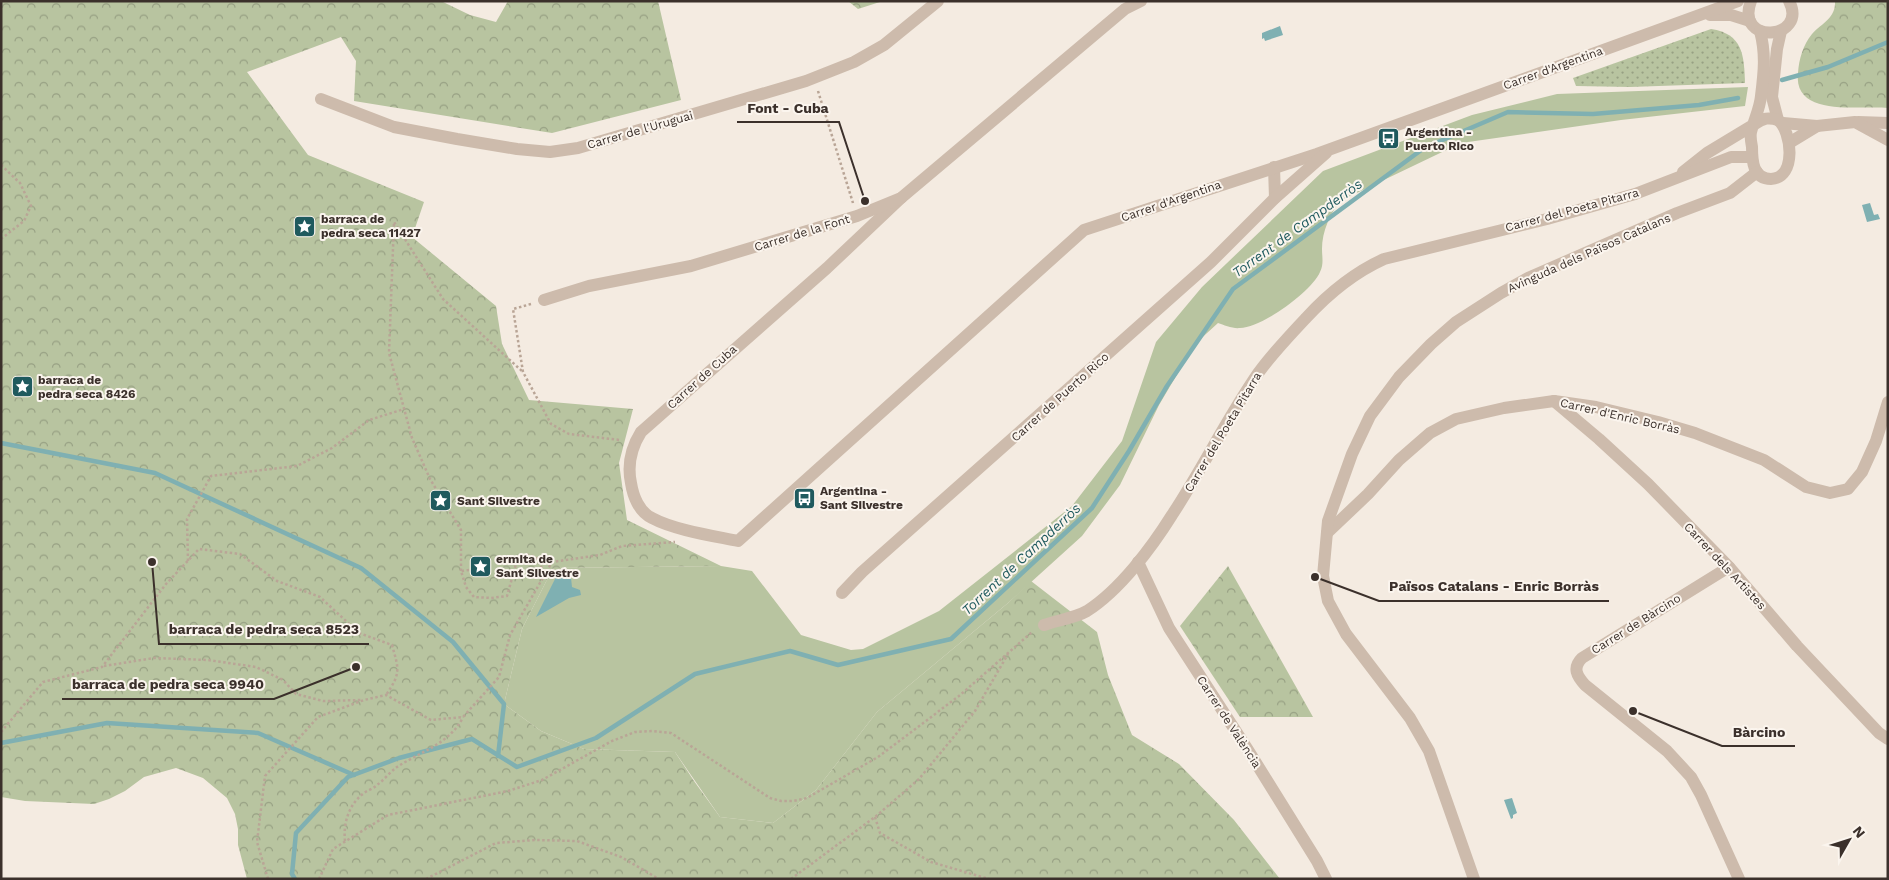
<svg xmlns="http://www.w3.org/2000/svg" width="1889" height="880" font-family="'Work Sans',sans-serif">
<defs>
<pattern id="forest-crowns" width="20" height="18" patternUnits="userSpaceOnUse" patternTransform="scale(1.25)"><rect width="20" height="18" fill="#b8c4a0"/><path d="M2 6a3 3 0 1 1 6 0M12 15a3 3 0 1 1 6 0" fill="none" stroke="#97a083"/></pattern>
<pattern id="park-dots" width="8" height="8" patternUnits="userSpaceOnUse" patternTransform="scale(1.25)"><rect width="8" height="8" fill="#b8c4a0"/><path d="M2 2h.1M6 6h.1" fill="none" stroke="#97a083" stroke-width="1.8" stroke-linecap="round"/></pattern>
</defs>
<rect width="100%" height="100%" fill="#f4ebe1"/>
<path fill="#b8c4a0" d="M1748,87L1745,106L1621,120L1461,143L1342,200C1330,212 1322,232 1322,249C1322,257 1324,264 1320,272C1312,291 1262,328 1240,328C1233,329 1224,325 1218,323L1195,344L1159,405L1120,485L1082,536L1008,603L877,712L816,790L773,823L720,817L675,752L584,749L541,731L504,704L522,629L553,568L721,566L752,571L801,635L851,650L863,649L939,611L1072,506L1122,441L1156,342L1202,287L1323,171L1472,115L1557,94Z"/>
<g fill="url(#forest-crowns)">
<polygon points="1,1 441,1 470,15 496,22 508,1 658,1 681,100 552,133 354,101 356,61 341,37 247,72 308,155 424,202 412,237 496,306 502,344 529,400 633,409 619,463 627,520 721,566 553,568 522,629 504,704 541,731 584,749 675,752 694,781 720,817 773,823 816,790 877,712 1008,603 1031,581 1097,632 1108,675 1132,735 1179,764 1234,820 1280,879 247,879 238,845 238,829 235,814 227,798 203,778 176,768 144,777 125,791 109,799 94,804 25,801 1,797"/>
<polygon points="848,1 883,1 858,9"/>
<path d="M1835,1H1888V108C1860,105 1793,118 1798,73C1799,59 1803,45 1812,34C1822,23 1836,18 1835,1Z"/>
<polygon points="1228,566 1313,717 1240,717 1180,626"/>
</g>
<path fill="url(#park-dots)" d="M1711,29C1743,34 1744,55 1745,83L1630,87L1576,86L1573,78Z"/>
<g fill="#7fb0b2">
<polygon points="1280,26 1283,35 1265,41 1264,38 1262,39 1262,33"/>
<polygon points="1870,203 1874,215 1878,214 1880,219 1867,222 1862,205"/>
<polygon points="557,575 571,578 572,587 580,590 581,595 569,598 536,617"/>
<polygon points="1512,798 1517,813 1513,815 1513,818 1511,819 1504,800"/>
</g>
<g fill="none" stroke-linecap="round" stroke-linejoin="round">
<g stroke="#7fb0b2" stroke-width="4.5">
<polyline points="1782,80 1828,67 1888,42"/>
<polyline points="1,443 155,473 361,568 453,642 504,704 498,756"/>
<polyline points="1,743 107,723 258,733 354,775"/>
<polyline points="295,879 292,874 296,833 348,777 399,758 472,739 517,767 596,738 695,674 790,651 838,665 951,639 1092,508 1129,451 1167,386 1233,289 1424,148 1508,112 1593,114 1699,105 1738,98"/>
</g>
<g stroke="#b9a596" stroke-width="2.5" stroke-dasharray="2.5 2.5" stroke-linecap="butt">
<polyline points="818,91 853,203"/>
<polyline points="1,165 20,183 31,206 24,221 1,239"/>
<polyline points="531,304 513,309 523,372 551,424 569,434 620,440"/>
<polyline points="188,561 187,519 211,476 297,466 332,448 369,420 404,409"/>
<polyline points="479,569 461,571 466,587 474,597 491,598 507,596 518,557 528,555 536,557 545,574"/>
<polyline points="461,571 461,530 430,479 412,438 389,353 394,222 443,299 523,372"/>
<polyline points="104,666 154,658 208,660 256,667 283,680 296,694 323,701 362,700"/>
<path d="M1,732L43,682L102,667L166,584L199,549L240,554L277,581L320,597L359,633L392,645C399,670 401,673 386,695"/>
<polyline points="875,817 880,833 931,862 989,879"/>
<path d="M345,841C343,823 349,804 364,793C368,790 373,789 377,785C384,780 390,772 397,767C420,752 451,743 463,717"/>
<polyline points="268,879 257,842 265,776 318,717 364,700 386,695 431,720 463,717 499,677 510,635 552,562 600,555 622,546 675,542"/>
<polyline points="319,879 333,849 388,815 508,791 542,780 612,741 635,732 652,731 671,733 770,798 781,801 793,801 807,798 878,757 959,696 1032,632"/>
<polyline points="426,879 496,843 535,840 577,841 621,857 659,879"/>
<polyline points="791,879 875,817 919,779 975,711 1008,654"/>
</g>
<g stroke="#cdbbac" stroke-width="12">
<path d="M1751,1C1734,46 1809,40 1789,1"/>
<polyline points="1710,15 1731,15 1750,21"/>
<polyline points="321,99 394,127 457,139 517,149 550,152 578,148 806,81 854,62 884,45 938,1"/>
<polyline points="1778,120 1772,97 1777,49 1781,31"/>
<polyline points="1858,122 1888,123"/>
<polyline points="1783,123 1817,126 1855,122 1888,140"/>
<polyline points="1789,143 1817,126"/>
<polyline points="1274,167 1275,198"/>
<path d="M1683,172L1707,153L1755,124C1763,118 1769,117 1778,120C1792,131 1797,178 1771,179C1753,179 1752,161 1752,147C1751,142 1750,137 1751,132C1754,120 1760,108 1761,96C1764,72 1766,54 1760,31"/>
<path d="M901,198L827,268L641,432C631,448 627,464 631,483C633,496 639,512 652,518C674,530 714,536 738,541L1084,230L1317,154L1738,1"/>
<polyline points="544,300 589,286 691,266 857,216 901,198 1125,9 1141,1"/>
<polyline points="1554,401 1599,439 1648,484 1729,567 1797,646 1879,733 1888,739"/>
<polyline points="1327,533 1368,494 1399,460 1430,433 1456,419 1504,408 1554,401 1596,407 1658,422 1695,433 1764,460 1806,487 1830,493 1848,489 1862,472 1876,441 1888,402"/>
<polyline points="1138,562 1169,628 1248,750 1317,861 1326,879"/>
<path d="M1729,567L1582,658C1572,668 1577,676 1585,685L1667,751L1691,777L1701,795L1739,879"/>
<polyline points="842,593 862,572 1211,262 1275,198 1326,153"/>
<path d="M1044,625C1058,620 1075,618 1087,611C1120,590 1152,547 1172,515C1203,468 1227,418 1259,372C1273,353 1290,335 1306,318C1329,293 1353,273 1384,259L1547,219L1635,194L1731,157H1752"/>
<polyline points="1474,879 1429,751 1410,718 1346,634 1328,601 1323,576 1328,521 1352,454 1370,416 1399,377 1431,344 1456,322 1501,293 1528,278 1677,213 1730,193 1757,172"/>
</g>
</g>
<defs>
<symbol id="bus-square" viewBox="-11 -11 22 22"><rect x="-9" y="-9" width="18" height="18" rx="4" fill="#1f5a5e" stroke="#fbf5ee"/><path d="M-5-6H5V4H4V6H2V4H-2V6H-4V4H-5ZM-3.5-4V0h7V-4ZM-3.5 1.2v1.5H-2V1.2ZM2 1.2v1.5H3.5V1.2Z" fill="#fff"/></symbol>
<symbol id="sight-square" viewBox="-11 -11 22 22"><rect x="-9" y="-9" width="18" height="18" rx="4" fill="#1f5a5e" stroke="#fbf5ee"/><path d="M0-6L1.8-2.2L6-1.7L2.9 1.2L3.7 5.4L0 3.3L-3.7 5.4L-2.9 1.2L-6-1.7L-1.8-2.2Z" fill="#fff"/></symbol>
</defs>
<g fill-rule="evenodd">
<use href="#bus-square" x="1376" y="126" width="25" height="25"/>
<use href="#sight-square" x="292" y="214" width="25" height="25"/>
<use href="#sight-square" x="10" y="374" width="25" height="25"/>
<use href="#bus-square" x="792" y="486" width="25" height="25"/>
<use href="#sight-square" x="428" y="488" width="25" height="25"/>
<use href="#sight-square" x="468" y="554" width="25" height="25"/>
</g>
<g text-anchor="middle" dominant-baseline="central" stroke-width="4" stroke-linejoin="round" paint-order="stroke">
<g font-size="12" fill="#3b302b" stroke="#fbf5ee">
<text transform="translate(1553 68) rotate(-20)">Carrer d'Argentina</text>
<text transform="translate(640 130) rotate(-16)">Carrer de l'Uruguai</text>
<text transform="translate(1171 201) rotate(-19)">Carrer d'Argentina</text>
<text transform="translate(1572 210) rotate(-15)">Carrer del Poeta Pitarra</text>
<text transform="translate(802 233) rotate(-17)">Carrer de la Font</text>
<text transform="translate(1589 253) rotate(-24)">Avinguda dels Països Catalans</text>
<text transform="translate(702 377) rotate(-42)">Carrer de Cuba</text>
<text transform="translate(1060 397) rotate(-42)">Carrer de Puerto Rico</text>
<text transform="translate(1620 416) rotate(13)">Carrer d'Enric Borràs</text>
<text transform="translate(1223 432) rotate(-59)">Carrer del Poeta Pitarra</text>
<text transform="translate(1725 566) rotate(47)">Carrer dels Artistes</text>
<text transform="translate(1636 624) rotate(-32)">Carrer de Bàrcino</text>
<text transform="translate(1229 722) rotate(57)">Carrer de València</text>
</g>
<g font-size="12" font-weight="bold" fill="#3b302b" stroke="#fbf5ee" text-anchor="start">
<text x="1405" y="132">Argentina -<tspan x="1405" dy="14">Puerto Rico</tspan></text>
<text x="321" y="219">barraca de<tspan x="321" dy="14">pedra seca 11427</tspan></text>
<text x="38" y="380">barraca de<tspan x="38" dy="14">pedra seca 8426</tspan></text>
<text x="820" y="491">Argentina -<tspan x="820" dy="14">Sant Silvestre</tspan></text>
<text x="457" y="501">Sant Silvestre</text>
<text x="496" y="559">ermita de<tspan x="496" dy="14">Sant Silvestre</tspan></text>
</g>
<g font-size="14" font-style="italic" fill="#1f5a5e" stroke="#fbf5ee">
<text transform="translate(1297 228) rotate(-36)">Torrent de Campderròs</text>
<text transform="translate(1021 559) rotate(-43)">Torrent de Campderròs</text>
</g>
</g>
<path fill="none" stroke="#3b302b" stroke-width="2" d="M865 201L839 122H737M1315 577L1379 601H1609M152 562L159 644H369M356 667L274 699H62M1633 711L1722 746H1795"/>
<g fill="#3b302b" stroke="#fbf5ee" stroke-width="2">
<circle cx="865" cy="201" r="5"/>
<circle cx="1315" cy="577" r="5"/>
<circle cx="152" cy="562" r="5"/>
<circle cx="356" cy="667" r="5"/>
<circle cx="1633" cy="711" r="5"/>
</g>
<g font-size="14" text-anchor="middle" font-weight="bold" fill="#3b302b" stroke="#fbf5ee" stroke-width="4" stroke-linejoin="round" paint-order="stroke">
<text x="788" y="113">Font - Cuba</text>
<text x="1494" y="591">Països Catalans - Enric Borràs</text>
<text x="264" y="634">barraca de pedra seca 8523</text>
<text x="168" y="689">barraca de pedra seca 9940</text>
<text x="1759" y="737">Bàrcino</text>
</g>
<rect width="1889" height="880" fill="none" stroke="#3b302b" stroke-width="5"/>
<g transform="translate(1849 840) rotate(51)" stroke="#fbf5ee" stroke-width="4" paint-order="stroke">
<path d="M0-4L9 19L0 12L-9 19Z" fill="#3b302b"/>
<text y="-8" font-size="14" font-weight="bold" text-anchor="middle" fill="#3b302b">N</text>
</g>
</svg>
